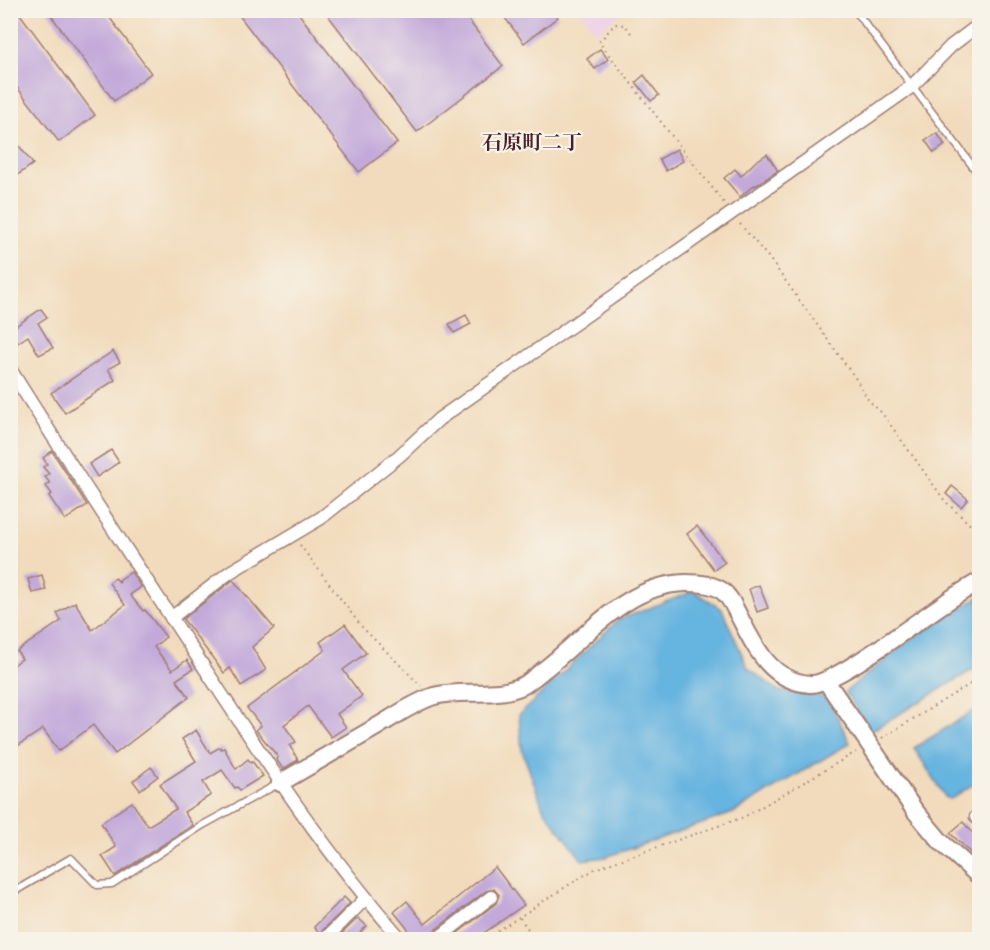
<svg xmlns="http://www.w3.org/2000/svg" width="990" height="950" font-family="'Sorts Mill Goudy','Noto Serif JP',serif">
<rect width="100%" height="100%" fill="#f7f3e8"/>
<filter id="ink" filterUnits="userSpaceOnUse"><feTurbulence type="fractalNoise" baseFrequency=".0167" numOctaves="2"/><feDisplacementMap in="SourceGraphic" scale="12" xChannelSelector="R" yChannelSelector="G"/><feConvolveMatrix kernelMatrix="1 2 1 2 8 2 1 2 1" color-interpolation-filters="sRGB"/></filter>
<filter id="wash" filterUnits="userSpaceOnUse"><feTurbulence type="fractalNoise" baseFrequency=".008" numOctaves="4" result="noise"/><feDisplacementMap in="SourceGraphic" scale="24" xChannelSelector="R" yChannelSelector="G"/><feGaussianBlur stdDeviation="1.35" result="paint"/><feColorMatrix in="noise" values="0 0 0 0 0 0 0 0 0 0 0 0 0 0 0 0 0 1.4 0 .05"/><feComposite in="paint" operator="in"/></filter>
<g filter="url(#wash)">
<rect width="100%" height="100%" fill="#f2dbbc"/>
<polygon fill="#eed0e7" points="580,11 627,11 609,22 597,33"/>
<g fill="#66b4e0" stroke="#586a86" stroke-width="1.5">
<polygon points="694,591 722,609 748,668 779,691 828,697 850,743 733,813 606,857 582,860 543,808 522,750 519,715 618,620"/>
<polygon points="979,597 979,666 871,731 845,692 911,639"/>
<polygon points="978,708 979,780 951,799 946,798 914,748"/>
</g>
<g id="blocks">
<g fill="#c2a9da">
<polygon points="10,10 17,10 95,115 59,142 10,78"/>
<polygon points="47,10 104,10 151,73 114,101"/>
<polygon points="235,10 296,10 397,143 359,172"/>
<polygon points="324,10 461,10 503,66 417,132"/>
<polygon points="499,10 553,10 558,17 524,43"/>
<polygon points="600,49 608,59 595,69 587,59"/>
<polygon points="644,75 659,95 651,101 636,82"/>
<polygon points="937,133 945,145 934,153 925,140"/>
<polygon points="10,134 33,164 10,180"/>
<polygon points="677,149 683,161 666,171 659,159"/>
<polygon points="767,154 778,171 755,186 754,185 740,197 724,178 735,169 741,176 755,162"/>
<polygon points="41,309 47,317 38,323 53,348 39,355 28,336 16,344 10,336 10,330"/>
<polygon points="466,315 471,324 454,333 449,324"/>
<polygon points="113,351 120,362 108,369 115,380 65,413 51,393"/>
<polygon points="111,450 119,462 97,477 89,464"/>
<polygon points="52,451 87,505 65,520 49,496 52,494 46,486 50,483 45,477 49,474 43,467 47,464 43,458"/>
<polygon points="952,486 968,499 961,507 946,494"/>
<polygon points="697,526 725,562 714,570 687,534"/>
<polygon points="131,572 141,587 130,595 143,611 145,610 166,637 154,647 172,670 187,660 193,669 176,680 189,697 115,754 93,725 59,751 43,729 10,751 10,667 22,659 17,651 61,621 57,613 75,602 92,630 125,605 109,583 115,578 120,583 119,580"/>
<polygon points="42,575 46,590 32,593 28,579"/>
<polygon points="233,580 274,628 252,647 266,670 241,686 230,668 224,673 183,619"/>
<polygon points="759,585 768,608 757,612 749,589"/>
<polygon points="345,624 366,653 343,670 362,696 337,714 346,727 331,737 308,706 284,725 296,742 290,746 298,760 283,769 276,759 278,757 256,730 261,726 247,708 325,650 320,642"/>
<polygon points="196,730 210,753 220,747 221,749 224,748 236,769 248,759 251,763 252,761 263,776 240,790 237,787 235,788 222,770 203,782 211,795 184,812 193,825 115,876 102,856 116,847 101,823 132,802 148,826 176,809 160,784 196,761 182,739"/>
<polygon points="151,767 158,776 140,790 133,781"/>
<polygon points="963,822 980,841 980,862 950,833"/>
<polygon points="495,867 524,905 475,939 450,939 496,903 499,895 494,889 486,891 431,933 428,939 416,939 394,912 407,901 425,924"/>
<polygon points="344,897 350,903 320,933 314,927"/>
<polygon points="358,918 367,926 353,939 336,939"/>
</g>
</g>
</g>
<g filter="url(#ink)">
<use href="#blocks" fill-opacity="0" stroke="#9e7d74" stroke-width="1.5"/>
<g fill="none" stroke-linecap="round" stroke-linejoin="round">
<defs>
<g id="service">
<polyline points="855,10 980,176"/>
<polyline points="10,894 71,858 97,885 112,884 203,825 278,784"/>
</g>
<g id="minor">
<path d="M10,369C70,465 132,558 194,652C259,751 323,851 402,940"/>
<polyline points="171,618 230,572 321,518 399,456 439,419 911,87 951,46 980,24"/>
<polyline points="980,815 976,817 980,821"/>
<polyline points="324,940 366,898"/>
<polyline points="436,940 491,897"/>
</g>
<g id="tertiary">
<polyline points="826,681 915,811 941,842 980,877"/>
<path d="M280,783C313,764 345,745 378,726C395,716 415,702 434,696C463,688 496,699 524,685C531,681 538,674 545,669C587,636 627,584 686,583C697,583 712,584 721,590C730,596 734,607 739,616C755,647 770,681 810,684C833,686 921,618 945,603C956,595 968,588 980,581"/>
</g>
</defs>
<use href="#service" stroke="#9e7d74" stroke-width="9"/>
<use href="#minor" stroke="#9e7d74" stroke-width="15"/>
<use href="#tertiary" stroke="#9e7d74" stroke-width="20"/>
<g stroke="#9e7d74" stroke-width="2" stroke-dasharray="1.5 4.5" stroke-linecap="butt">
<polyline points="631,33 625,25 615,24 599,42 724,203"/>
<polyline points="740,224 769,258 856,379 869,401 882,413 945,501 980,534"/>
<polyline points="300,545 361,626 421,686"/>
<polyline points="882,738 980,678"/>
<polyline points="520,918 536,940"/>
<path d="M482,940C522,917 558,890 597,868L744,817L856,752"/>
</g>
<use href="#service" stroke="#fff" stroke-width="6"/>
<use href="#minor" stroke="#fff" stroke-width="12"/>
<use href="#tertiary" stroke="#fff" stroke-width="16"/>
</g>
</g>
<g text-anchor="middle" dominant-baseline="central" stroke-width="4.5" stroke-linejoin="round" paint-order="stroke">
<g font-size="20" font-weight="bold" fill="#4a1f2b" stroke="#f7f3e8">
<text x="532" y="144">石原町二丁</text>
</g>
</g>
<rect width="990" height="950" fill="none" stroke="#f7f3e8" stroke-width="36"/>
</svg>
